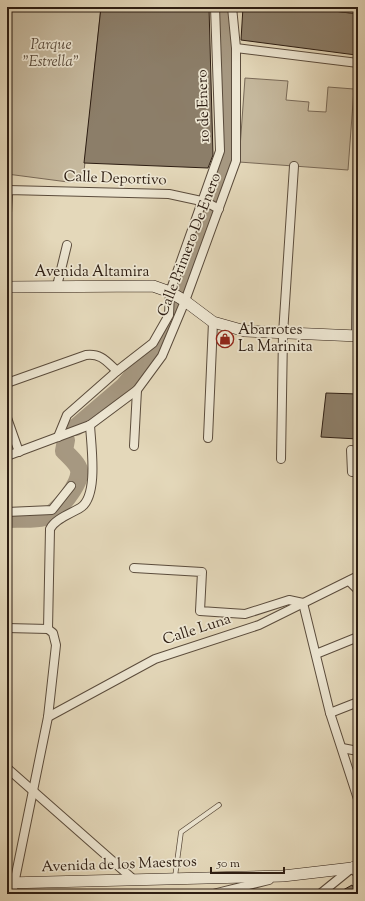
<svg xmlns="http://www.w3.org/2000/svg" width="365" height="901" font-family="'Sorts Mill Goudy',serif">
<rect width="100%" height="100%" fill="#e4d8ba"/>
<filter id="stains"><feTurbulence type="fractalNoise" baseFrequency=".005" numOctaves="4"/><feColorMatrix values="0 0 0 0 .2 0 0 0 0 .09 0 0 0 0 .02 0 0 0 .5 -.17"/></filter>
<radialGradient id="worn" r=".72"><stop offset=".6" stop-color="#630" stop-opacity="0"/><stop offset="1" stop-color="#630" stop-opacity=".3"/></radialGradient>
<g fill="#c5b89d" stroke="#796a58">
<polygon points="7,7 101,7 83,181 68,182 7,174"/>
<polygon points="245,78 288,81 286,100 309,102 308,111 326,112 328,87 354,89 348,170 239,162"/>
</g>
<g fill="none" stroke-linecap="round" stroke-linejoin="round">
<g stroke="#a69881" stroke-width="18">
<polyline points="76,427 124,386 164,338 176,307 179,288 232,157 225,7"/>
<path d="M7,519C19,518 33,520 44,517C57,514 82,483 79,470C78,464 69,456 64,451L66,440"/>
</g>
</g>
<g fill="#8c7e69" stroke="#2d1d12">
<polygon points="101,7 209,7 213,155 208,168 84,163"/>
<polygon points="243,7 304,7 357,14 356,55 241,40"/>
<polygon points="326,393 358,394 358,439 321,437"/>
<polygon points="352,885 358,894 336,894"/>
</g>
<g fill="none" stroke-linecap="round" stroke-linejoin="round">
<defs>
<polyline id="lane" points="175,877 181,832 219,805"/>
<g id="street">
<polyline points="339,7 358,9"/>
<polyline points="236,48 358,63"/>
<polyline points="7,213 8,190 169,194 206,202 219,209"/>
<polyline points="57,286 67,245"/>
<polyline points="356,336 358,104"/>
<path d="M7,383L86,355C101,353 107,362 117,371"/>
<polyline points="7,418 19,452"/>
<polyline points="58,437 67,415 117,371 153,343 169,315 170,292 220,151 215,7"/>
<polyline points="208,438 213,322"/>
<polyline points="134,446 137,390"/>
<polyline points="351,450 352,472 358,472"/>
<polyline points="7,456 90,425 137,390 162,356 185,301 236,161 236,48 232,7"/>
<polyline points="281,459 283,334 294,166"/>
<polyline points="7,512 52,510 71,486"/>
<polyline points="134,568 202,572 200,611 245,614 289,600 303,603 330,713 358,799"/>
<polyline points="349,581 358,590"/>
<polyline points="7,628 48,629"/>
<polyline points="316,654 358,637"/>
<polyline points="330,713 358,702"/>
<polyline points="48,717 155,659 259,625 358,576"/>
<polyline points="342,748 358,751"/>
<polyline points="7,768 133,879"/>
<path d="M12,894L48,717L56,645L53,633L48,629L50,529C55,519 70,514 80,508C99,497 91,445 90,425"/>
<polyline points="213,894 269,880"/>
<polyline points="320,894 352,868 358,874"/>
</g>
<g id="secondary">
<polyline points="7,287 153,286 170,292 185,301 213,322 245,331 358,336"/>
<polyline points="7,883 283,876 352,868 358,865"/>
</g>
</defs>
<use href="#lane" stroke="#5b4c3c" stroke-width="5.5"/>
<use href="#street" stroke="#5b4c3c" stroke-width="10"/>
<use href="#secondary" stroke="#2d1d12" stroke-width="12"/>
<use href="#lane" stroke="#ede6d2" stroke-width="4"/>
<use href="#street" stroke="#ede6d2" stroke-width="8"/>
<use href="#secondary" stroke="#ede6d2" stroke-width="11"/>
</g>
<defs>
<symbol id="shop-ring" viewBox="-11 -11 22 22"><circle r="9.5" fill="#ede6d2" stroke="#8f2418" stroke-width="1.5"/><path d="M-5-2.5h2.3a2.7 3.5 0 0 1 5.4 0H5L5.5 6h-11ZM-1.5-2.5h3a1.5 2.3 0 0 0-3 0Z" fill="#8f2418"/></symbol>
</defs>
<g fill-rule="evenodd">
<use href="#shop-ring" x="215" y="329" width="20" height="20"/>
</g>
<g text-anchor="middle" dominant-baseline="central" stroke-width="3.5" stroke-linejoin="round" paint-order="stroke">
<g font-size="15" font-style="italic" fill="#5b4c3c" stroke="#ede6d2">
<text x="51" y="45">Parque<tspan x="51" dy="17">"Estrella"</tspan></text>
</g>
<g font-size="15" fill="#2d1d12" stroke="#ede6d2">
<text transform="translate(204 106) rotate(-92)">1o de Enero</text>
<text transform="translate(115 179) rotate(2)">Calle Deportivo</text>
<text transform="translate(190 245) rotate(-69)">Calle Primero De Enero</text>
<text x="92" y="272">Avenida Altamira</text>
<text transform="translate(197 630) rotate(-18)">Calle Luna</text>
<text transform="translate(119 865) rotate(-2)">Avenida de los Maestros</text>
</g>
<g font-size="15" fill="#2d1d12" stroke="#ede6d2" text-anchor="start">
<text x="238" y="330">Abarrotes<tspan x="238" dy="17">La Marinita</tspan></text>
</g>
</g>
<rect width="365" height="901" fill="none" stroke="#e4d8ba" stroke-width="24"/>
<rect x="8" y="8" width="349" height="885" fill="none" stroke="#2d1d12" stroke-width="2"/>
<rect x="12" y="12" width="341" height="877" fill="none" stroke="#2d1d12"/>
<path d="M211 867v6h73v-6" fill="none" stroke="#2d1d12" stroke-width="2"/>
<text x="217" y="867" font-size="12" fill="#2d1d12" stroke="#ede6d2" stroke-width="3" paint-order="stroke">50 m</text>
<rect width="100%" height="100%" filter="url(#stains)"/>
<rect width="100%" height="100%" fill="url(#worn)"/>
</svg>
